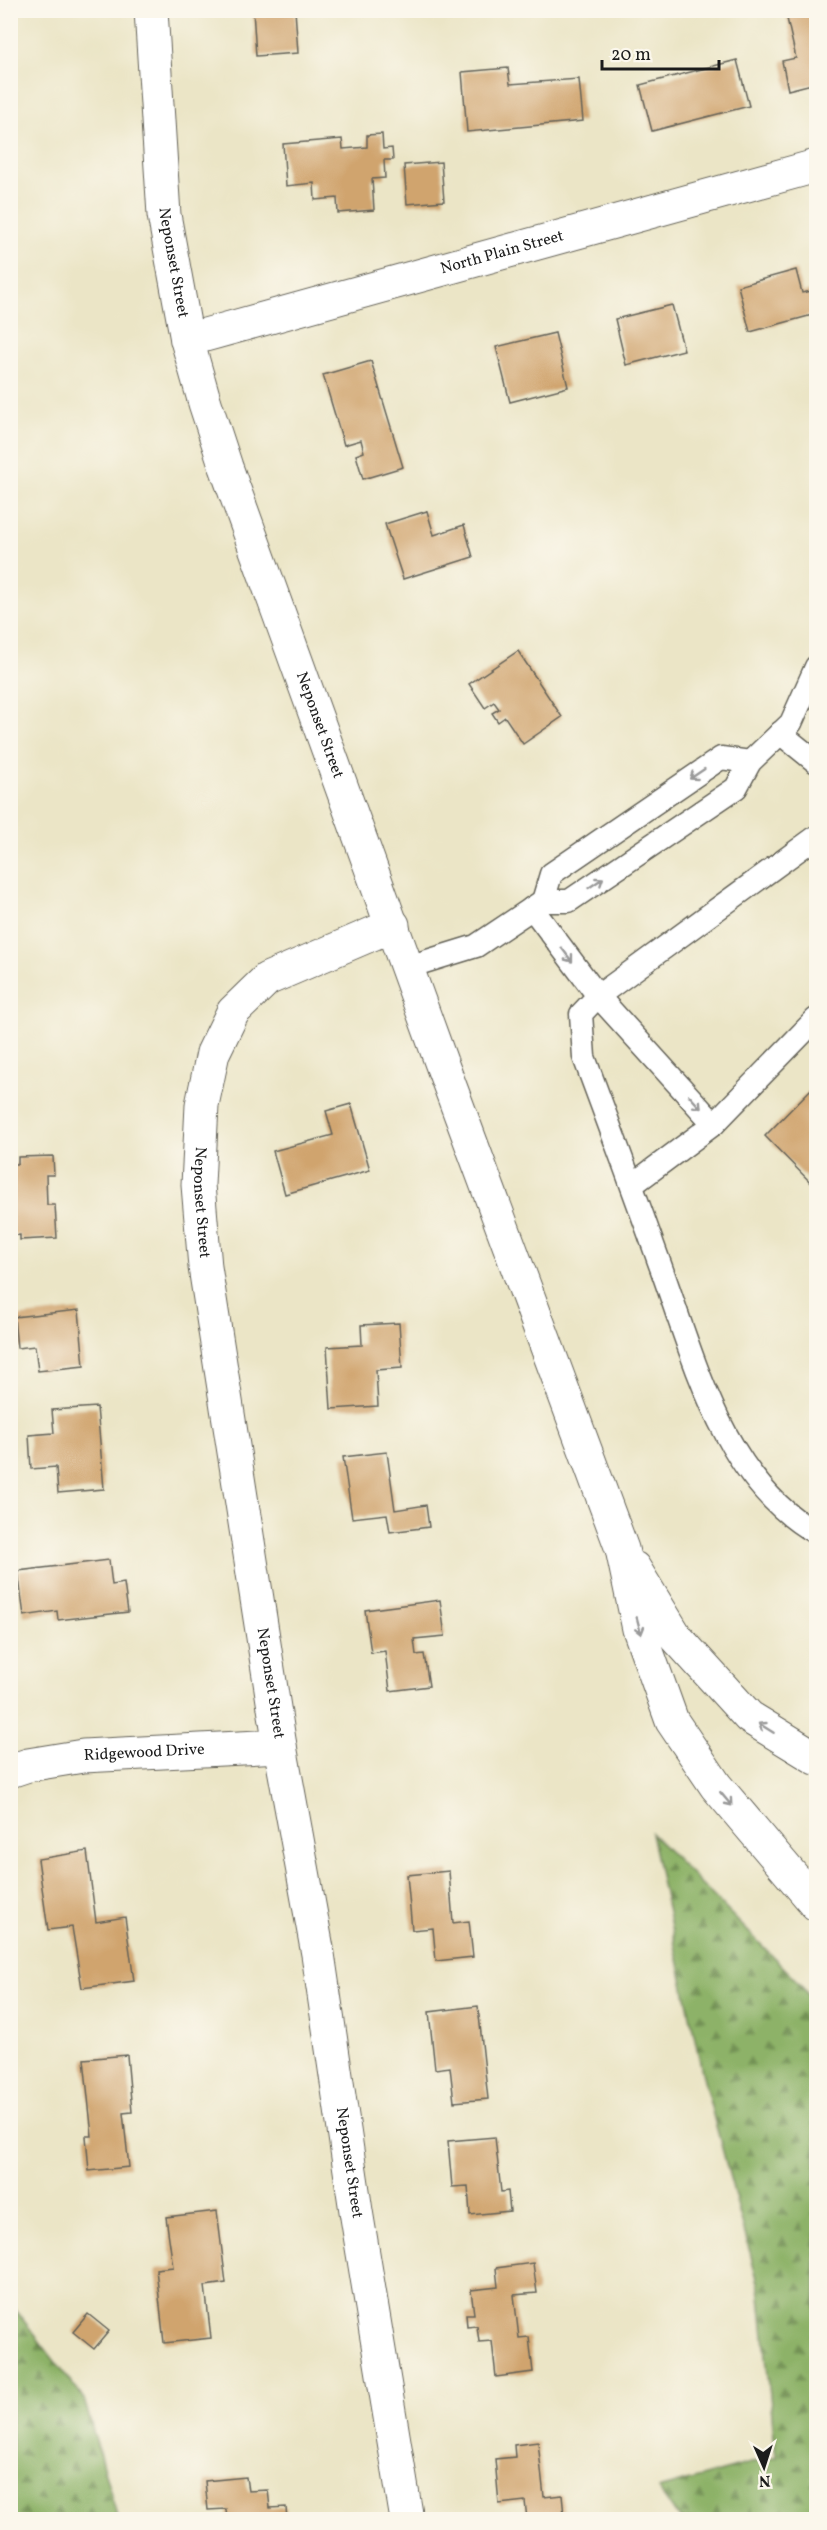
<svg xmlns="http://www.w3.org/2000/svg" width="827" height="2530" font-family="Vollkorn,serif">
<defs>
<pattern id="forest-firs" width="22" height="20" patternUnits="userSpaceOnUse" patternTransform="scale(1.5)"><rect width="22" height="20" fill="#8db267"/><path d="M5 1l3.5 6h-7zM16 11l3.5 6h-7z" fill="#729054"/></pattern>
</defs>
<rect width="100%" height="100%" fill="#fbf7ec"/>
<filter id="ink" filterUnits="userSpaceOnUse"><feTurbulence type="fractalNoise" baseFrequency=".0167" numOctaves="2"/><feDisplacementMap in="SourceGraphic" scale="12" xChannelSelector="R" yChannelSelector="G"/><feConvolveMatrix kernelMatrix="1 2 1 2 8 2 1 2 1" color-interpolation-filters="sRGB"/></filter>
<filter id="wash" filterUnits="userSpaceOnUse"><feTurbulence type="fractalNoise" baseFrequency=".008" numOctaves="4" result="noise"/><feDisplacementMap in="SourceGraphic" scale="24" xChannelSelector="R" yChannelSelector="G"/><feGaussianBlur stdDeviation="1.35" result="paint"/><feColorMatrix in="noise" values="0 0 0 0 0 0 0 0 0 0 0 0 0 0 0 0 0 1.4 0 .05"/><feComposite in="paint" operator="in"/></filter>
<g filter="url(#wash)">
<rect width="100%" height="100%" fill="#ebe5c6"/>
<g fill="url(#forest-firs)" stroke="#546742" stroke-width="1.5">
<polygon points="651,1833 800,1984 816,2007 816,2519 680,2519 658,2489 776,2456 759,2286 704,2081"/>
<polygon points="11,2304 84,2399 118,2519 11,2519"/>
</g>
<g id="blocks">
<g fill="#d0a46e">
<polygon points="253,10 295,10 298,53 256,56"/>
<polygon points="800,10 816,10 816,83 788,90 782,61 796,58 786,14"/>
<polygon points="737,60 749,106 652,131 640,85"/>
<polygon points="508,68 510,84 579,79 583,121 467,132 462,72"/>
<polygon points="382,134 383,149 392,148 393,160 384,160 385,178 372,179 374,210 338,213 337,198 315,200 314,183 286,186 283,144 342,139 343,149 367,147 367,135"/>
<polygon points="441,162 444,201 407,204 404,165"/>
<polygon points="796,270 802,293 812,291 816,314 750,332 738,286"/>
<polygon points="672,305 684,350 626,365 615,319"/>
<polygon points="555,333 568,387 510,402 496,347"/>
<polygon points="371,361 403,467 363,479 356,455 364,452 361,440 344,445 323,375"/>
<polygon points="427,511 434,535 464,525 473,557 403,579 385,524"/>
<polygon points="518,651 562,717 523,744 505,717 498,722 492,713 499,709 494,702 485,708 469,684"/>
<polygon points="10,985 13,985 12,1017 10,1017"/>
<polygon points="816,1084 816,1188 765,1136"/>
<polygon points="351,1104 370,1170 285,1194 273,1151 333,1135 326,1111"/>
<polygon points="53,1156 54,1175 46,1175 47,1205 55,1205 57,1238 20,1240 20,1235 10,1236 10,1164 18,1164 18,1157"/>
<polygon points="79,1310 84,1366 38,1371 35,1346 17,1348 14,1317"/>
<polygon points="399,1323 402,1368 376,1370 378,1406 331,1409 327,1347 362,1345 361,1325"/>
<polygon points="97,1407 104,1489 58,1493 56,1467 31,1469 29,1435 54,1433 52,1410"/>
<polygon points="387,1452 395,1510 426,1505 429,1527 390,1532 387,1514 352,1518 343,1457"/>
<polygon points="109,1560 112,1585 124,1583 128,1612 58,1620 57,1611 24,1616 18,1571"/>
<polygon points="440,1600 445,1636 414,1639 416,1655 424,1654 429,1686 390,1691 385,1651 371,1653 365,1610"/>
<polygon points="87,1851 96,1922 125,1917 134,1981 82,1988 72,1927 48,1930 38,1859"/>
<polygon points="449,1871 453,1923 469,1921 473,1957 436,1961 433,1928 412,1930 407,1875"/>
<polygon points="478,2006 488,2099 454,2102 450,2067 435,2069 429,2012"/>
<polygon points="127,2055 132,2112 123,2113 129,2167 89,2171 86,2136 92,2136 84,2059"/>
<polygon points="495,2137 501,2192 508,2191 510,2211 470,2215 468,2186 452,2187 448,2141"/>
<polygon points="217,2211 226,2283 205,2286 211,2338 164,2343 156,2269 173,2267 166,2217"/>
<polygon points="533,2263 537,2293 514,2295 519,2338 529,2337 533,2372 496,2377 492,2341 479,2342 477,2326 467,2327 466,2314 474,2314 471,2290 498,2287 496,2268"/>
<polygon points="88,2314 109,2331 94,2349 73,2332"/>
<polygon points="538,2442 544,2497 562,2495 564,2515 527,2519 525,2501 499,2504 495,2459 515,2457 514,2445"/>
<polygon points="246,2477 248,2491 268,2490 270,2508 286,2507 287,2520 227,2520 226,2509 208,2510 205,2481"/>
</g>
</g>
</g>
<g filter="url(#ink)">
<use href="#blocks" fill-opacity="0" stroke="#646258" stroke-width="1.5"/>
<g fill="none" stroke-linecap="round" stroke-linejoin="round">
<defs>
<g id="lane">
<polyline points="780,733 816,762"/>
<path d="M816,837L598,996L581,1014L584,1057C609,1124 634,1191 658,1259C693,1354 722,1480 816,1533"/>
<polyline points="543,901 551,874 721,758 750,762"/>
<polyline points="532,908 598,996 714,1124"/>
<polyline points="408,967 476,946 543,901 569,901 736,788 750,762 791,723 816,667"/>
<polyline points="632,1185 714,1124 816,1019"/>
</g>
<g id="street">
<path id="s1" d="M187,340L816,166"/>
<path id="s2" d="M393,925L267,979L233,1012L213,1053L202,1105L198,1185L205,1267L280,1746L318,1954L356,2211L407,2520"/>
<path id="s3" d="M10,1771L28,1765L83,1756L280,1746"/>
</g>
<g id="secondary">
<path id="s4" d="M151,10L164,215L187,340L205,403L226,467L441,1062L622,1549L639,1629L672,1721L716,1786L816,1904"/>
<polyline points="634,1568 676,1637 749,1717 816,1758"/>
</g>
</defs>
<use href="#lane" stroke="#646258" stroke-width="25"/>
<use href="#street" stroke="#646258" stroke-width="35"/>
<use href="#secondary" stroke="#646258" stroke-width="35"/>
<use href="#lane" stroke="#fff" stroke-width="22"/>
<use href="#street" stroke="#fff" stroke-width="33"/>
<use href="#secondary" stroke="#fff" stroke-width="33"/>
</g>
<defs><path id="oneway-shaft" d="M-6 0H5M1.5-3L5.5 0L1.5 3" fill="none" stroke-width="1.6" stroke-linecap="round" stroke-linejoin="round" transform="scale(1.5)"/></defs>
<g stroke="#999">
<use href="#oneway-shaft" transform="translate(697 774) rotate(146)"/>
<use href="#oneway-shaft" transform="translate(596 883) rotate(-34)"/>
<use href="#oneway-shaft" transform="translate(567 955) rotate(53)"/>
<use href="#oneway-shaft" transform="translate(695 1102) rotate(48)"/>
<use href="#oneway-shaft" transform="translate(639 1626) rotate(75)"/>
<use href="#oneway-shaft" transform="translate(766 1728) rotate(-148)"/>
<use href="#oneway-shaft" transform="translate(726 1799) rotate(50)"/>
</g>
</g>
<g text-anchor="middle" dominant-baseline="central" stroke-width="4.5" stroke-linejoin="round" paint-order="stroke">
<g font-size="16" fill="#1c1c1c" stroke="#fbf7ec">
<text stroke="none"><textPath href="#s1" startOffset="327">North Plain Street</textPath></text>
<text stroke="none"><textPath href="#s4" startOffset="254">Neponset Street</textPath></text>
<text stroke="none"><textPath href="#s4" startOffset="740">Neponset Street</textPath></text>
<text stroke="none"><textPath href="#s2" startOffset="381">Neponset Street</textPath></text>
<text stroke="none"><textPath href="#s2" startOffset="867">Neponset Street</textPath></text>
<text stroke="none"><textPath href="#s3" startOffset="136">Ridgewood Drive</textPath></text>
<text stroke="none"><textPath href="#s2" startOffset="1353">Neponset Street</textPath></text>
</g>
</g>
<rect width="827" height="2530" fill="none" stroke="#fbf7ec" stroke-width="36"/>
<g transform="translate(764 2467) rotate(177)" stroke="#fbf7ec" stroke-width="4.5" paint-order="stroke">
<path d="M0-4.5L10 22L0 15L-10 22Z" fill="#1c1c1c"/>
<text y="-9" font-size="16" font-weight="bold" text-anchor="middle" fill="#1c1c1c">N</text>
</g>
<path d="M602 60v9h117v-9" fill="none" stroke="#1c1c1c" stroke-width="3"/>
<text x="611" y="60" font-size="18" fill="#1c1c1c" stroke="#fbf7ec" stroke-width="4.5" paint-order="stroke">20 m</text>
</svg>
